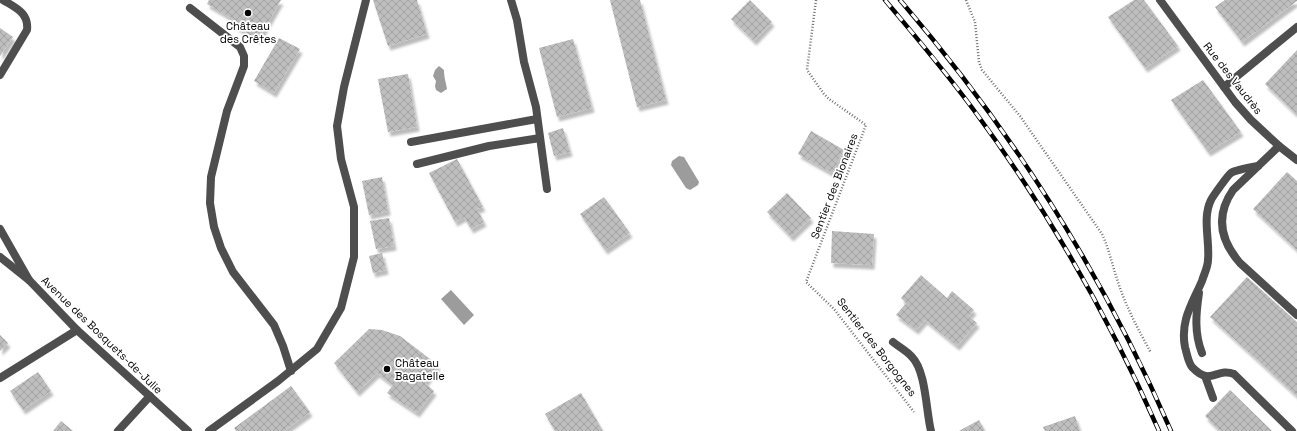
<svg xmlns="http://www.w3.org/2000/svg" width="1297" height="431" font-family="'Space Grotesk',sans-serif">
<defs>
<pattern id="building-cross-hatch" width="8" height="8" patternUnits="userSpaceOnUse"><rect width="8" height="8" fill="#bebebe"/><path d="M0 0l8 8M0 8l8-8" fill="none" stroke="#a2a2a2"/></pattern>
<filter id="shadow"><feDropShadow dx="2.5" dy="4.5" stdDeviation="1" flood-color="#0004"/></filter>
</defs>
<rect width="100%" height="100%" fill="#fff"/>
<g fill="#9c9c9c">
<path d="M439,66L444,70C444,78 446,82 447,89L441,93L436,90L435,86L436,81L433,76L435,70Z"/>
<polygon points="679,156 684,157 699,182 698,185 690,190 686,188 671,165 672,161"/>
<polygon points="451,290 474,315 464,325 441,299"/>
</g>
<g fill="url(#building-cross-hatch)" filter="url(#shadow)">
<polygon points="209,0 281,0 258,40 235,26 238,22 207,4"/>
<polygon points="373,0 417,0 427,34 388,46"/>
<polygon points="610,0 640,0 666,100 637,107"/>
<polygon points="750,0 772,22 754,41 731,19"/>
<polygon points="1134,0 1144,0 1178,46 1145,68 1108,17"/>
<polygon points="1225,0 1297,0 1297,1 1242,42 1215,7"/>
<polygon points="0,28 13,37 0,56"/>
<polygon points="279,38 300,49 274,93 254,81"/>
<polygon points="573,39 592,108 557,117 539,48"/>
<polygon points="1297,50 1297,111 1295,113 1265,84"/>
<polygon points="408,74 417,127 388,132 378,79"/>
<polygon points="1203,80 1241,132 1208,152 1171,100"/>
<polygon points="563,128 570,152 554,156 548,133"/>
<polygon points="811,131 844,150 832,173 798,154"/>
<polygon points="457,159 483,207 477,209 484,222 471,229 464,217 455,222 429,173"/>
<polygon points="1287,172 1297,181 1297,250 1253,209"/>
<polygon points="382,177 388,211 369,215 362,181"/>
<polygon points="787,193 811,218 791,237 767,212"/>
<polygon points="604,197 630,233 605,250 580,214"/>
<polygon points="389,218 394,246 376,249 370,221"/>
<polygon points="832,231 874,234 872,265 831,263"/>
<polygon points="382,253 386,270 373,273 369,256"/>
<polygon points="921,275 947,298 952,291 974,310 969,316 977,323 957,346 925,320 916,330 896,315 906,303 901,298"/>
<polygon points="1247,277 1297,322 1297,396 1210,317"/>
<polygon points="369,329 382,330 400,336 438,365 425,383 434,391 417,413 387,393 393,385 377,373 357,392 334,363"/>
<polygon points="0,335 8,343 0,351"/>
<polygon points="38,372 51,391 23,410 10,391"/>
<polygon points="291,386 310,412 284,431 236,431 234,428"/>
<polygon points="1230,390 1272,431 1220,431 1205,416"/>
<polygon points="581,393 603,431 555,431 545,414"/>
<polygon points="1075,416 1080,431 1045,431 1043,427"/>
<polygon points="979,420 985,431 959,431"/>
<polygon points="61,421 73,431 53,431"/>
</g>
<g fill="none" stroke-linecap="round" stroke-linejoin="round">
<g stroke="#707070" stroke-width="2.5" stroke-dasharray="1 2" stroke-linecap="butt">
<polyline points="816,0 807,70 824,94 829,99 866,125 806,282 834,309 914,412"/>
<path d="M966,0L975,22L979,62L982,70L1020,116L1102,234C1109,249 1112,264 1117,279C1125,305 1138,329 1151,353"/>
</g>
<g stroke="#4e4e4e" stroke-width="8">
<polyline points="190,8 240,47 244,56 244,66 227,111 211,177 210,203 214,227 221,248 233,272 274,325 283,346 291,371"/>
<path d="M0,75L27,30C29,13 16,8 3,0"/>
<polyline points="1224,87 1297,27"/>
<polyline points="411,142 537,119"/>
<path d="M1279,146L1233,190C1215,216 1220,240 1240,263L1297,315"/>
<polyline points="417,164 489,146 540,138"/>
<path d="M1258,166C1252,167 1235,170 1231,173C1228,175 1213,196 1211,200C1202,218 1210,241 1208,260C1208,267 1204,274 1202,281C1192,304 1180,321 1185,347C1187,354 1188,362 1192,367C1211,387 1216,367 1234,374L1292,431"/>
<polyline points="0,229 29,280"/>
<path d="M1199,293C1196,313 1194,333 1202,353"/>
<polyline points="1205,376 1213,398"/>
<polyline points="118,431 150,396"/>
</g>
<g stroke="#4e4e4e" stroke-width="8">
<polyline points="511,0 517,20 524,62 536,107 547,189"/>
<polyline points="1160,0 1235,102 1251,120 1279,146 1297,160"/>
<polyline points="0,257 29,280 77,330 188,431"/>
<path d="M893,342C899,347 907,351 912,357C926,371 926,411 931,431"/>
<polyline points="0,378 77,330"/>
<polyline points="209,431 278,381 317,349 341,308 354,257 354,207 341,159 337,126 344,87 366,0"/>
</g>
<defs>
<g id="rail">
<path d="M885,0C915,36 945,71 973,109C1047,209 1109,317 1159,431"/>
<path d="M900,0C1011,129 1103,274 1171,431"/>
</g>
</defs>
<use href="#rail" stroke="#000" stroke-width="4.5"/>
<use href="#rail" stroke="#fff" stroke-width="3" stroke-dasharray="9" stroke-linecap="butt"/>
</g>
<g fill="#000" stroke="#fff" stroke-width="1.5">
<circle cx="248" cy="13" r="4"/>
<circle cx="387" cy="369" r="4"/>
</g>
<g text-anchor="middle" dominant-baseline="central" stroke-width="3.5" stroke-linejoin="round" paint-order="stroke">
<g font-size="11" fill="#000" stroke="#fff">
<text x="248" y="26">Château<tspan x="248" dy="13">des Crêtes</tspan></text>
<text x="395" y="363" text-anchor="start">Château<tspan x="395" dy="13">Bagatelle</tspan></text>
</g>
<g font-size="11" fill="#000" stroke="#fff">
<text transform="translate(1233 78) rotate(52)">Rue des Vaudrès</text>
<text transform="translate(834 186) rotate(-69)">Sentier des Bionaires</text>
<text transform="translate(102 335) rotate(44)">Avenue des Bosquets-de-Julie</text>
<text transform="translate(877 347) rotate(52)">Sentier des Borgognes</text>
</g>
</g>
</svg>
